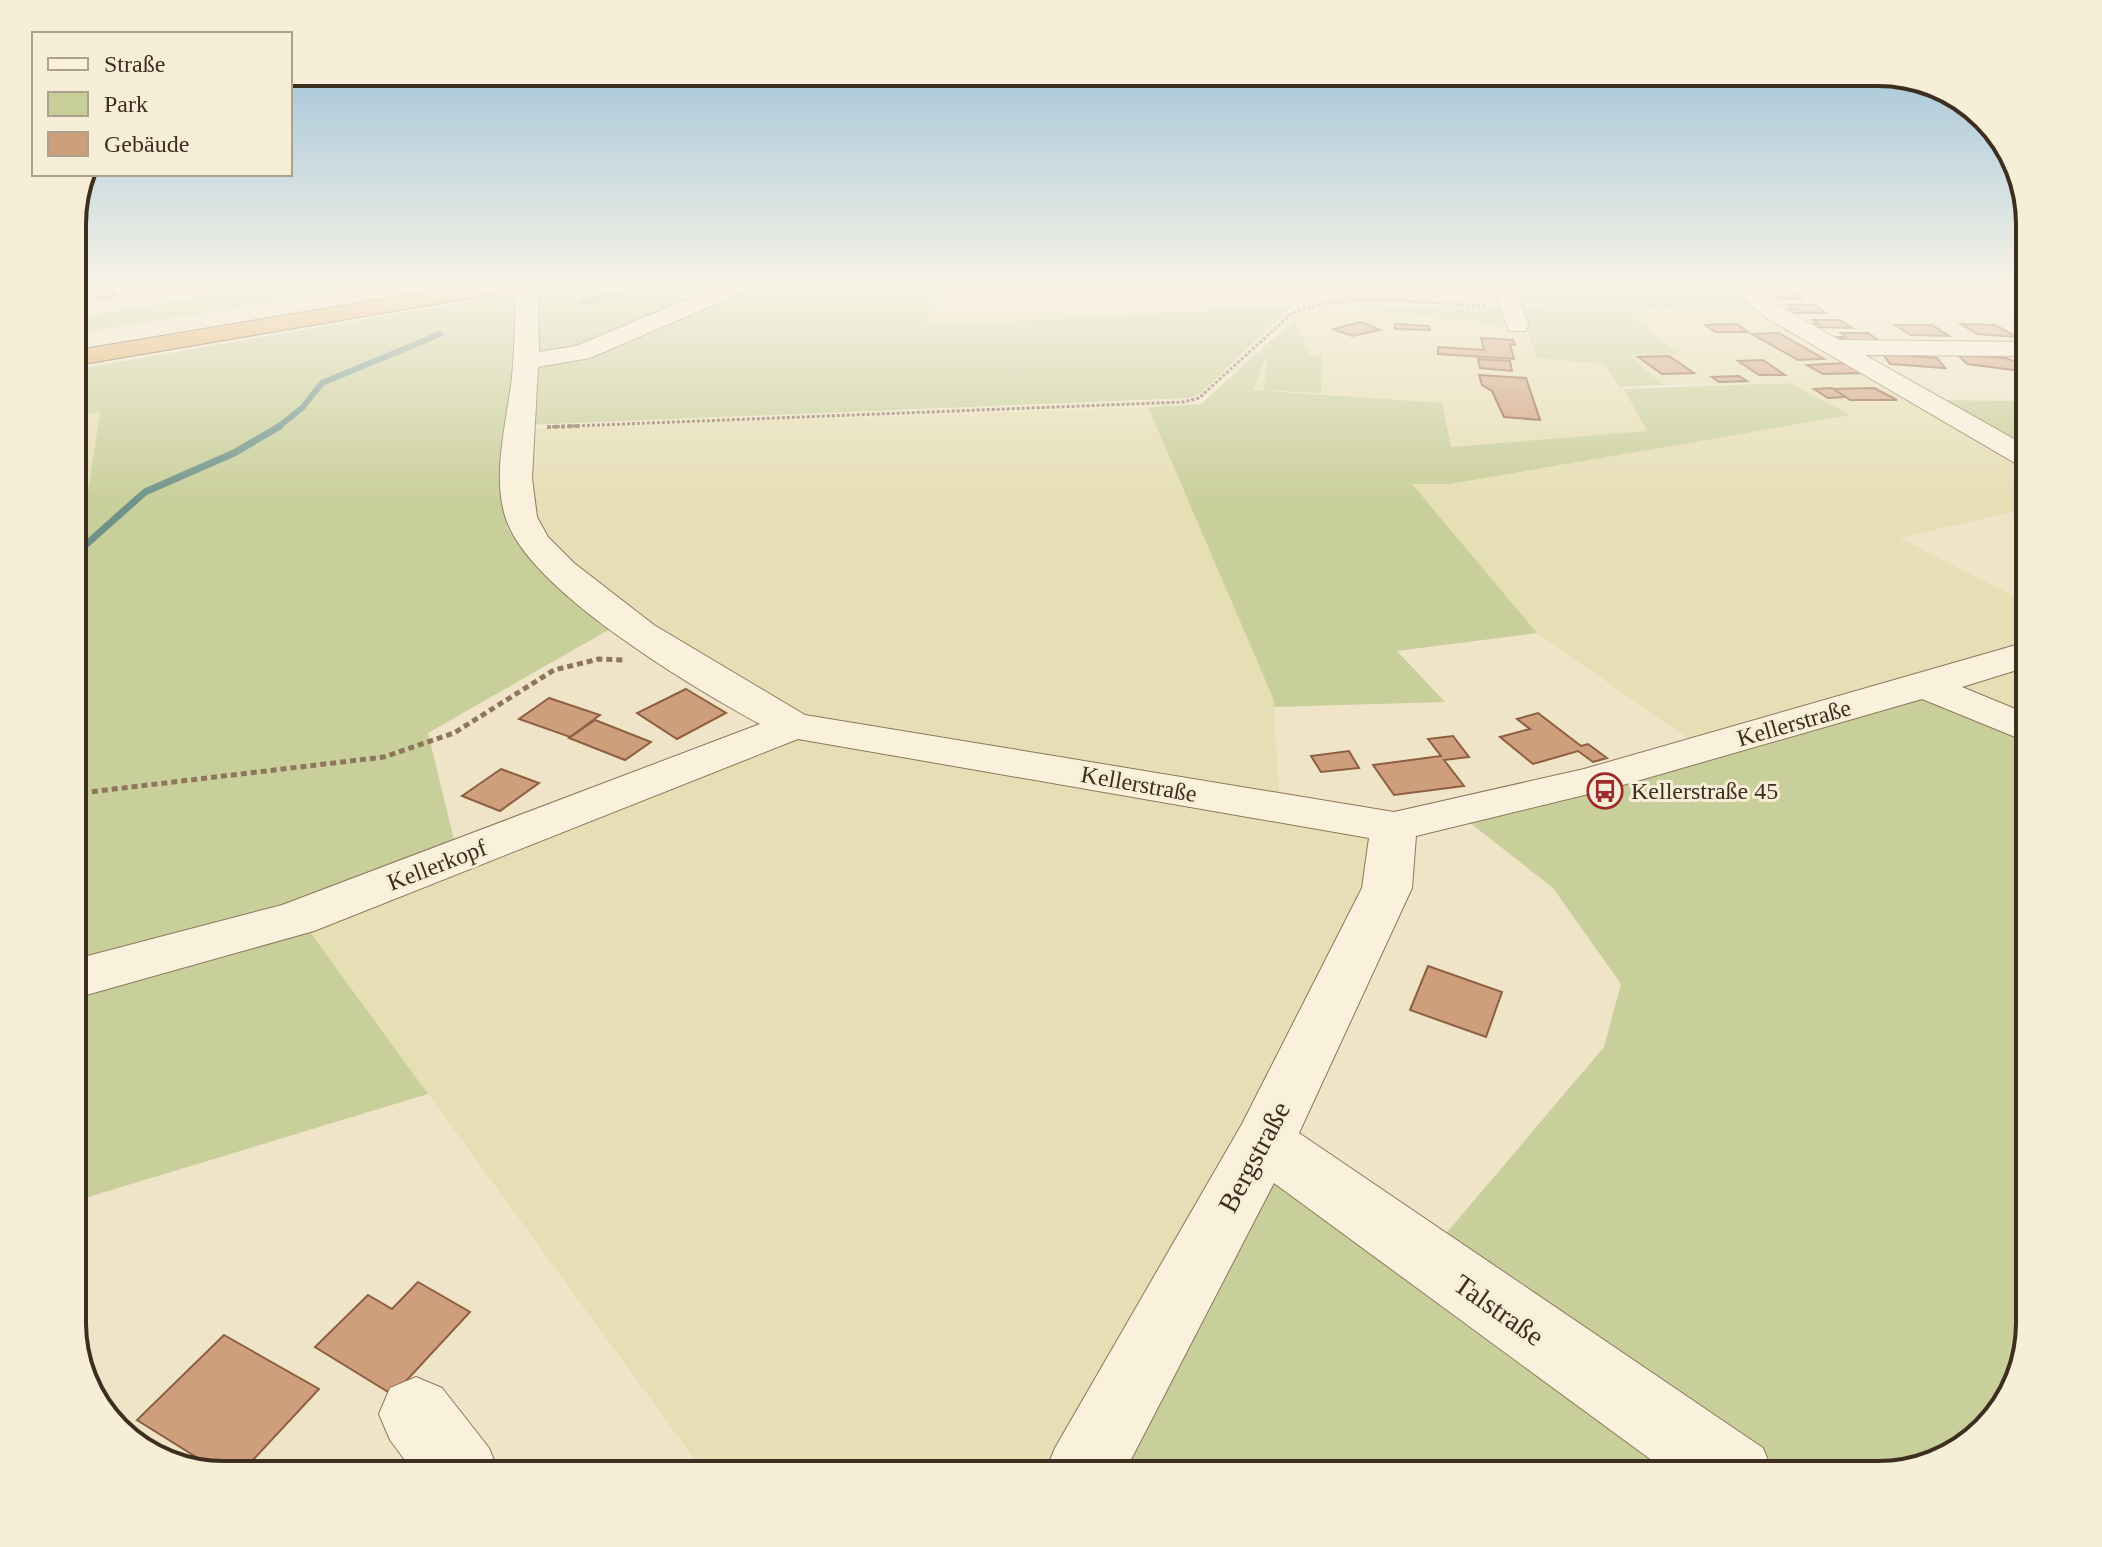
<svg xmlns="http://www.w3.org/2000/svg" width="2102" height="1547" font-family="Georgia,serif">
<rect width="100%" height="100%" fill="#f0e4c8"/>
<g fill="#e6deb5">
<polygon points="935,286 1496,286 1502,305 1344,302 926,326"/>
<polygon points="1343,306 1526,326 1537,358 1605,364 1618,387 1624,389 1648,431 1451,447 1253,391 1268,352 1310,355 1295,319 1313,308"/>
<polygon points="1625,310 1770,313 2030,463 2030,508 1899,538 2030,604 2030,647 1697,745 1537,633 1411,484 1450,484 1849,415 1786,382 1663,385 1629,355 1678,353"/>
<polygon points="1148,407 1273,698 1280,802 797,721 666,646 544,549 522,490 527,429"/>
<polygon points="101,412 86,505 72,516 72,415"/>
<polygon points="2030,661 2030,725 1943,689"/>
<polygon points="797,731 1384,833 1376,882 1069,1475 706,1475 304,924"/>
</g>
<g fill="#c9cf9b">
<polygon points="263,286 375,286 72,334 72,318"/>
<path d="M556,286H732L580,352L520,360C516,393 495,506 509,531C527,563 583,603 612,628L428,733L456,848L294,908L72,969V516L86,505L100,412L72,415V370Z"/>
<polygon points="745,286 935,286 926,326 1292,306 1202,392 1190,398 528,425 531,361 578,357"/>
<polygon points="1512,286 1734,286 1767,311 1517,305"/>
<polygon points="1343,306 1501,308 1504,325"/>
<polygon points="1518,307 1625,310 1679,354 1630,355 1663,385 1619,387 1605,364 1537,358"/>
<polygon points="1295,319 1310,355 1322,356 1321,393 1264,390 1268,352 1253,390 1442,403 1451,447 1647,431 1624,389 1789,383 1851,415 1450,484 1412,484 1537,633 1397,651 1445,702 1274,707 1273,698 1148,407 1201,404"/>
<polygon points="1930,400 2030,401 2030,458"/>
<polygon points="1930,692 2030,734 2030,1324 1999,1415 1946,1459 1878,1475 1757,1475 1433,1249 1604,1047 1621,984 1553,888 1465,819"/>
<polygon points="304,924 428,1094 72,1202 72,987"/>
<polygon points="1268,1157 1716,1475 1102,1475"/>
</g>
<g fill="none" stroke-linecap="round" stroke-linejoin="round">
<g stroke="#6f938a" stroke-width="6">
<polyline points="584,302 650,286"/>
<polyline points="277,428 302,408 322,383 440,334"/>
</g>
<polyline stroke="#6f938a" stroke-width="7" points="72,557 145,492 234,453 280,426"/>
</g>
<g fill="#cf9f7d" stroke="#8d5f41" stroke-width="2">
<polygon points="1878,286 1912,286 1920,291 1884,290"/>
<polygon points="113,288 117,296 99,299 96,291"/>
<polygon points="1765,289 1787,289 1803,299 1779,298"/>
<polygon points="1788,305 1815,305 1826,313 1793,313 1787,309 1793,309"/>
<polygon points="1813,320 1840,320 1852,328 1816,327 1810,324 1818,324"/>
<polygon points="1361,322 1380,330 1352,336 1333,329"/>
<polygon points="1395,324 1429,326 1430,330 1395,329"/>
<polygon points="1737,324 1748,332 1715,332 1705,325"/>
<polygon points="1961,324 1995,325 2017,337 1977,334"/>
<polygon points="1895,325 1932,325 1949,336 1911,335"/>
<polygon points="1779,333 1824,359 1798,360 1752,334"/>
<polygon points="1841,333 1868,333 1881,342 1845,341 1838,337 1846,337"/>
<polygon points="1481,338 1513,340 1515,345 1510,344 1514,359 1438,354 1438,347 1484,350"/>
<polygon points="1883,354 1937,358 1945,368 1890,364"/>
<polygon points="1958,355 2006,358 2019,363 2029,372 1967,364"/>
<polygon points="1669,356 1694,373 1662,374 1638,357"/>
<polygon points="1478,359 1510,361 1512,371 1480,368"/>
<polygon points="1763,360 1785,375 1759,375 1738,361"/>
<polygon points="1846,363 1863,373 1823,374 1807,365"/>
<polygon points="1479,375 1526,378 1540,420 1504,417 1492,391 1482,385"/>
<polygon points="1739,376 1747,381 1719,382 1712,377"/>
<polygon points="1832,388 1846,397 1828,398 1814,389"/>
<polygon points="1874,388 1897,400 1850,400 1834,389"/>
<polygon points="686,689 726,713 677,739 637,713"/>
<polygon points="549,698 600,715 570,737 519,719"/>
<polygon points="1538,713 1581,746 1588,744 1607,758 1593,762 1578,751 1533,764 1500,737 1530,729 1517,719"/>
<polygon points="595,720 651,742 625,760 569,738"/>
<polygon points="1453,736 1469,757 1444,760 1464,786 1394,795 1373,765 1441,756 1428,739"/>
<polygon points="1349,751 1359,768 1321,772 1311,756"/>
<polygon points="501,769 539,783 500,811 462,796"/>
<polygon points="1428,966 1502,992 1486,1037 1410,1010"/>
<polygon points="418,1282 470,1312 393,1395 315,1347 368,1295 392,1309"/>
<polygon points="224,1335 319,1389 239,1475 225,1475 137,1420"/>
</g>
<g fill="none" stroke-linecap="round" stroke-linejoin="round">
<defs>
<g id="minor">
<path d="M516,286H538L539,352L576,346L719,286H749L746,291L590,358L538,367L532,478L537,517L548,537L574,563L654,625L805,715L1394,812L1584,769L2030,641V666L1962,687L2030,715V743L1922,699L1609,789L1416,836L1412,888L1299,1133L1763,1448L1774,1475H1672L1274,1183L1123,1475H1044L1055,1448L1242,1124L1362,888L1369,838L798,739L314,931L72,999V960L282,905L760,724C694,688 526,589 505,516C492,473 507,421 512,377C515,347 515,317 516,286Z"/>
<polygon points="1492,286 1514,286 1529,326 1525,331 1509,331"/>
<polygon points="1728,286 1753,286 1781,307 1839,340 2030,342 2030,356 1865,355 2030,448 2030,469 2020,466 1765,317"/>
<polygon points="416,1377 442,1388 489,1448 500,1475 416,1475 390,1440 379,1414 390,1388"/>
</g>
<polygon id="highway" points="460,286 511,286 500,293 72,366 72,351"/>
</defs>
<use href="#minor" stroke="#8d765c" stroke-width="2"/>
<use href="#highway" stroke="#5b4430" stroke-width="2"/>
<path stroke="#8d765c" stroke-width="3" stroke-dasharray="3 2" stroke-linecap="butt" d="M547,427L1183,402L1199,398L1291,314C1344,290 1428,304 1485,306"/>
<polyline stroke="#8d765c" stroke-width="4" stroke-dasharray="4 3" stroke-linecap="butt" points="547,427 579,426"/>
<polyline stroke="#8d765c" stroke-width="5" stroke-dasharray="6 4" stroke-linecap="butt" points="72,794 384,757 454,733 554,670 599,659 624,660"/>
<use href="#minor" fill="#faf1dc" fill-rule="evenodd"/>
<use href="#highway" fill="#e0a458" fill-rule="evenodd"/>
</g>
<linearGradient id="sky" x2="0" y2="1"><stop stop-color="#8fbad6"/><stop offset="0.57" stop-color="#f8f3e6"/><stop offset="1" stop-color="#f8f3e6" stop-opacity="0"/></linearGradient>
<rect width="2102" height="503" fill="url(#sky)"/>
<defs>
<symbol id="bus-ring" viewBox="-11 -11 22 22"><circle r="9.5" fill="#f7eed8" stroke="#9e2a2b" stroke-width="1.5"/><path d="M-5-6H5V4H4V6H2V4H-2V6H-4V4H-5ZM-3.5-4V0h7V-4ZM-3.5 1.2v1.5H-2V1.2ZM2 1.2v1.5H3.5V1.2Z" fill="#9e2a2b"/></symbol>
</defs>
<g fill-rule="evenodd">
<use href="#bus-ring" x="1585" y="771" width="40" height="40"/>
</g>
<g text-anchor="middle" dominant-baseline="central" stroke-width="6" stroke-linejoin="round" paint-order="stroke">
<g font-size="24" fill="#3d2e20" stroke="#f7eed8">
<text transform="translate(1794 723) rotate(-16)">Kellerstraße</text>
<text transform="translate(1139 784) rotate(10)">Kellerstraße</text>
<text transform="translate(437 865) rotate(-21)">Kellerkopf</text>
</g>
<g font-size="24" fill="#3d2e20" stroke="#f7eed8" text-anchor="start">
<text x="1631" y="791">Kellerstraße 45</text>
</g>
<g font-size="28" fill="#3d2e20" stroke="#f7eed8">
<text transform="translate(1254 1157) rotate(-62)">Bergstraße</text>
<text transform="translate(1499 1310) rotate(35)">Talstraße</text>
</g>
</g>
<path d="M0 0H2102V1547H0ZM224 86H1878A138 138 0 0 1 2016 224V1323A138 138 0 0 1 1878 1461H224A138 138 0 0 1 86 1323V224A138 138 0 0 1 224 86Z" fill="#f7eed8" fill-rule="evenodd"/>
<path fill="none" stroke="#3d2e20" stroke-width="4" d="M224 86H1878A138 138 0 0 1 2016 224V1323A138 138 0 0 1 1878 1461H224A138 138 0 0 1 86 1323V224A138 138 0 0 1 224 86Z"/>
<rect x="32" y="32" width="260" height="144" fill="#f7eed8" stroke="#ada18e" stroke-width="2"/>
<rect x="48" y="58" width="40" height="12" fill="#faf1dc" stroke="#ada18e" stroke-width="2"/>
<text x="104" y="72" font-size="24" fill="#3d2e20">Straße</text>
<rect x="48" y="92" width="40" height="24" fill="#c9cf9b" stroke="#ada18e" stroke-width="2"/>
<text x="104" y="112" font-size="24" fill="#3d2e20">Park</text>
<rect x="48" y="132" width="40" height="24" fill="#cf9f7d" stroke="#ada18e" stroke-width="2"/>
<text x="104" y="152" font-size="24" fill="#3d2e20">Gebäude</text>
</svg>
